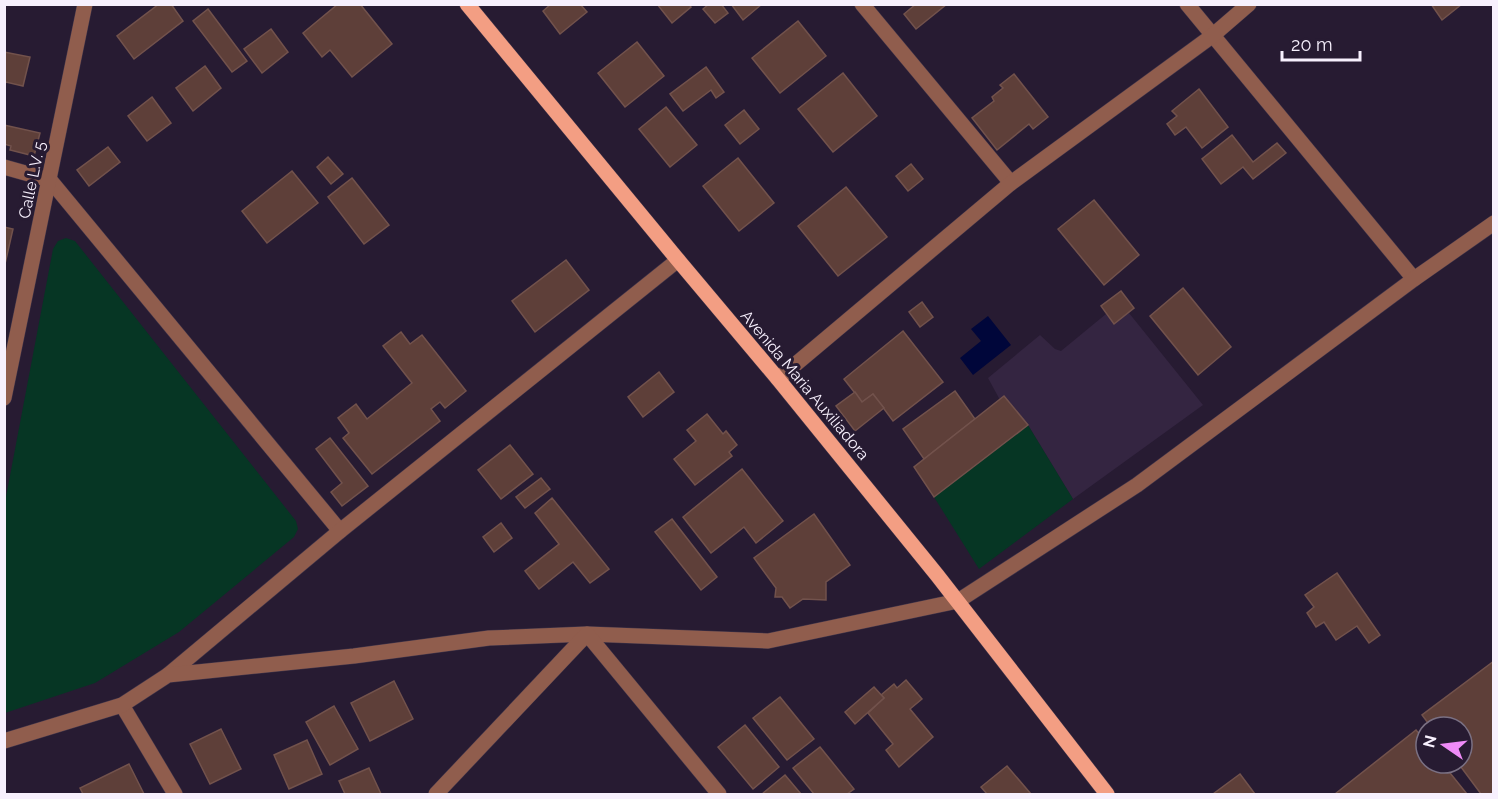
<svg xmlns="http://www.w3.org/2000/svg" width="1498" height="799" font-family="Raleway,sans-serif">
<rect width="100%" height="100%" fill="#271b32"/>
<polygon fill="#342541" points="1129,313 1203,405 1073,499 1028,425 1004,397 1000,400 988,378 1040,335 1055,349 1061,351 1106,314 1114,323"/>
<g fill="#063624">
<polygon points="66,238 75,241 296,521 298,529 294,537 179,632 95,683 5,713 5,502 53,249 58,241"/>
<polygon points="1028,425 1073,499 979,569 934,497"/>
</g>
<polygon fill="#00063a" points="988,316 1011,345 973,375 960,358 981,341 971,329"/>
<g fill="#5e3f39" stroke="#72524c" stroke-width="1.5">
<polygon points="159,4 171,4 183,21 134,59 117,36"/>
<polygon points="338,4 360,4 392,44 352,77 330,50 322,57 303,33"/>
<polygon points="551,4 580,4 587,12 560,34 543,11"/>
<polygon points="657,4 689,4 691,7 672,23"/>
<polygon points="709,4 721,4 728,13 715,23 703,9"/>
<polygon points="731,4 762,4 743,20"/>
<polygon points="916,4 947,4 916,29 904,14"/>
<polygon points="1431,4 1462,4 1442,20"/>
<polygon points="208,9 247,61 232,72 193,21"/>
<polygon points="798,21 826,56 780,93 752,58"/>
<polygon points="271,29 288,52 262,73 244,49"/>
<polygon points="637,42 664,76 625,107 598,73"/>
<polygon points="4,52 30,57 23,86 6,82 4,86"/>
<polygon points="205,66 221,88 193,111 176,88"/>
<polygon points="706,67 724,92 716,98 711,90 683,111 670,94"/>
<polygon points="843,73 877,116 833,152 798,109"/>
<polygon points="1014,74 1048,117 1033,129 1029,124 997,150 972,118 994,101 992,97 1003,88 1000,85"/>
<polygon points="1199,89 1228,127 1202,148 1186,127 1175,135 1167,124 1177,116 1172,111"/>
<polygon points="152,97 171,123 147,141 128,116"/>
<polygon points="666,107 697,145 670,167 639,129"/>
<polygon points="744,110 759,129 740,144 725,125"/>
<polygon points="4,125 40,133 34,156 10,150 11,146 4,144"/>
<polygon points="1232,135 1253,162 1277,143 1286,153 1253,179 1243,167 1221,184 1202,159"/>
<polygon points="108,147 120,162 89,186 77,170"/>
<polygon points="328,157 343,174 331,184 317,167"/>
<polygon points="738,158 774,203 739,231 703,186"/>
<polygon points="911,164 923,179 908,191 896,176"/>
<polygon points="292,171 318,203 267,243 242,211"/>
<polygon points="352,178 389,225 364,244 328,197"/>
<polygon points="846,187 887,237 838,276 798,226"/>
<polygon points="1094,200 1139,255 1104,285 1058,229"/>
<polygon points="4,227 13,229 5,264 4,264"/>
<polygon points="566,260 589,290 535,332 512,301"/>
<polygon points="1183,288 1231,347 1198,375 1150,316"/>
<polygon points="1121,291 1134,308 1114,324 1101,306"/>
<polygon points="922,302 933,317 920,327 909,312"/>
<polygon points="903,331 943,382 893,421 873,394 862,402 844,379"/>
<polygon points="401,332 410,344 422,335 466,391 445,408 440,402 431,409 440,421 372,474 343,438 349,433 338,418 356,404 367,419 412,383 383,346"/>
<polygon points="659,372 674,392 643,417 628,397"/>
<polygon points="955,391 975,419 924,459 903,429"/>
<polygon points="855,392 862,402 873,394 884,408 855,431 836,406"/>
<polygon points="1004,396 1028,425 934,497 914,467"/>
<polygon points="707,414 723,434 726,431 737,445 729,452 732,456 695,485 674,459 696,441 687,430"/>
<polygon points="330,438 368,486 342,506 331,492 342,483 316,449"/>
<polygon points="510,445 533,474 501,499 478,470"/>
<polygon points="742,469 783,521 756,543 744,527 711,553 683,517"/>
<polygon points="541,478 550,489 525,508 516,497"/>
<polygon points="552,498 609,569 590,583 573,562 539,589 525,571 559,544 535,513"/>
<polygon points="814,514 850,565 826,582 826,600 803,599 790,608 782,597 775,597 776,588 754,558"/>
<polygon points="672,519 717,577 701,590 655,532"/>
<polygon points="501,523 512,538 494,552 483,537"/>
<polygon points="1337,573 1380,635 1369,643 1357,626 1336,640 1324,622 1316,627 1307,613 1314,607 1305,595"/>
<polygon points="1494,661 1494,794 1481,794 1458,763 1462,763 1462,727 1431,727 1422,715"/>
<polygon points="906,680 922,699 910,709 933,737 899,767 886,750 893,744 868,713 884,698 881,695 894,684 897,688"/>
<polygon points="394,681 413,719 370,741 351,703"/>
<polygon points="874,687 884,698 855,724 845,712"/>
<polygon points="780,697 814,739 787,760 753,718"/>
<polygon points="334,706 358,749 330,765 306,722"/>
<polygon points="745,725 779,767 753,789 718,747"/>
<polygon points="221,729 241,769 210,784 190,744"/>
<polygon points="1416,730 1426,742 1426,763 1442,763 1467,794 1335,794"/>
<polygon points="307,740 322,774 289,789 274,755"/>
<polygon points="820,747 854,789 847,794 814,794 793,768"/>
<polygon points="129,764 144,794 83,794 80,788"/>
<polygon points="1007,766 1031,794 987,794 981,787"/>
<polygon points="369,768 381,794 345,794 339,781"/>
<polygon points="1240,774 1255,794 1213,794"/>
<polygon points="785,775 801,794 762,794"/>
</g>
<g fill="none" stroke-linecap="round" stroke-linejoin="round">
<defs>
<g id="minor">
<polyline points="862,4 1011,183"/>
<polyline points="1187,4 1414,279"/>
<polyline points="4,167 50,180 340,531"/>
<polyline points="778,379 1011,183 1212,36 1249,4"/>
<polyline points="4,398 85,4"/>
<polyline points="168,675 340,531 678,260"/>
<polyline points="122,705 175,794"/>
<polyline points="4,741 122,705 168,675 354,656 489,638 587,634 768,641 958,601 1137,485 1414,279 1494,223"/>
<polyline points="436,794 587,634 719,794"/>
</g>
<polyline id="major" points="467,4 678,260 778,379 937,575 1107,794"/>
</defs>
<use href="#minor" stroke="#40354a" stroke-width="16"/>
<use href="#major" stroke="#40354a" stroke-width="16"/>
<use href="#minor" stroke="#905d4d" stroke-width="15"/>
<use href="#major" stroke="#f39e83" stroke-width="15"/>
</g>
<g text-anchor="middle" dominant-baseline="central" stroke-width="6" stroke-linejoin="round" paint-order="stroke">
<g font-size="16" fill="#f7f0fd" stroke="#271b32">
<text transform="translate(32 180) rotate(-78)">Calle L.V. 5</text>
<text transform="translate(805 385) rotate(50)">Avenida Maria Auxiliadora</text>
</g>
</g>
<rect width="1498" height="799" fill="none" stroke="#f7f0fd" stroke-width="12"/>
<g transform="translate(1444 745) rotate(284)"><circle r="28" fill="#271b32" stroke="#7a7083" stroke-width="1.5"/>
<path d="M0-4.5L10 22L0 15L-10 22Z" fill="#ef8bf7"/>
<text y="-9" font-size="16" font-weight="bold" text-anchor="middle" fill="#f7f0fd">N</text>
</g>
<path d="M1282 51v9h78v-9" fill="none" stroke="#f7f0fd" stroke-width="3"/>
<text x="1291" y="51" font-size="18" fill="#f7f0fd" stroke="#271b32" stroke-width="4.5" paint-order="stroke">20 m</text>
</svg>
